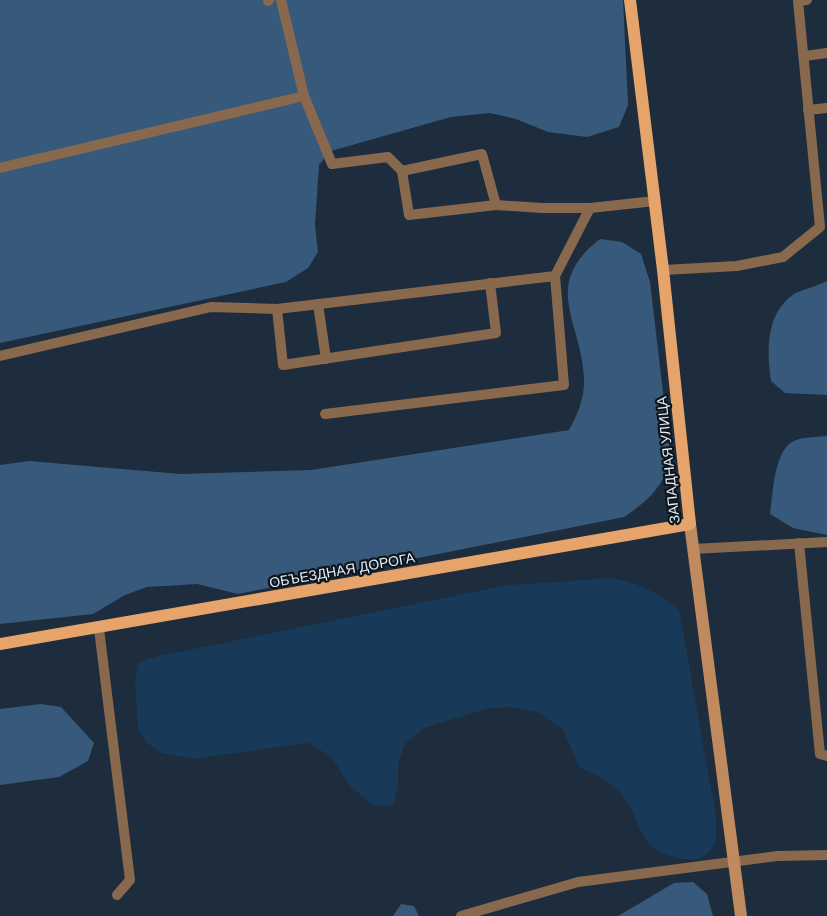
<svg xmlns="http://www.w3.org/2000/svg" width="827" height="916" font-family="Arial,sans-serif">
<rect width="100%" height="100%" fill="#1d2d3d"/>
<path fill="#183957" d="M614,578C641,584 659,593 679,610C689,663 698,715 707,767C710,785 719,821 716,838C709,870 674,860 654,848C643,841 638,824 633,813C622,789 604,777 580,768L563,730L540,713L513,707L489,708L424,728L405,744L398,764V787L393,806L373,805L351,787L331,757L309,743L192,759L162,753L147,743L138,729L135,679L139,662L158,656L509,585Z"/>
<g fill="#37597b">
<polygon points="0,0 623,0 628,105 619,127 587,137 548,132 516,119 490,113 451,117 331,151 319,165 315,225 318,252 308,268 286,282 0,343"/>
<path d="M600,239L622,242L641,254L650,282L671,460C661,489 649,500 624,517L238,594L197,584L147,587L125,595L93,614L0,624V465L29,461L180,474L311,470L569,430C577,416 585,397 584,379C582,321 540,286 600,239Z"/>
<path d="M827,281V395L785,393L771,381C767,351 765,314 794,294C801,290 818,286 827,281Z"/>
<path d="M827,436V535L793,528L770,514C773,494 774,447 796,440C805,437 817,437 827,436Z"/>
<polygon points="41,704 61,707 94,743 88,761 59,777 0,785 0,709"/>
<polygon points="693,882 707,894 713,916 618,916 674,883"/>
<polygon points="401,904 414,906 419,916 393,916"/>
</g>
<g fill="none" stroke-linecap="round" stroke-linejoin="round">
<g stroke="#89694e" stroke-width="10">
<polyline points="281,0 304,96 332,164 388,157 402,171 409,215 496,205 542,208 590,208 655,201"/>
<polyline points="268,1 269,0"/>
<polyline points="805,56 827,53"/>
<polyline points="808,110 827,108"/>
<polyline points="0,168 304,96"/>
<polyline points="402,171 482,154 496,205"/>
<polyline points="663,270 737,266 783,257 820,227 798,1 807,0"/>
<polyline points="318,304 326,359"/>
<polyline points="277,309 283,365 496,333 490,283"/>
<polyline points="0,356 211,307 277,309 555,276 590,208"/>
<polyline points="325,414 564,385 555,276"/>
<polyline points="799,543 820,754 827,756"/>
<polyline points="693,549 827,542"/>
<polyline points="99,629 130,880 117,895"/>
<polyline points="461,916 578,882 777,856 827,855"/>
</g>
<polyline stroke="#be8a5e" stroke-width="12" points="690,524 741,916"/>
<polyline stroke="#e7a46a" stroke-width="12" points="0,644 690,524 663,270 630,0"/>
</g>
<g text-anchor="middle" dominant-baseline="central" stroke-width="4.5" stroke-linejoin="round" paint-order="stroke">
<g font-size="14" fill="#e1ecf6" stroke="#0e151c">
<text transform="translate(668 460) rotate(-96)">ЗАПАДНАЯ УЛИЦА</text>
<text transform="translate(342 570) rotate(-10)">ОБЪЕЗДНАЯ ДОРОГА</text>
</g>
</g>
</svg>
